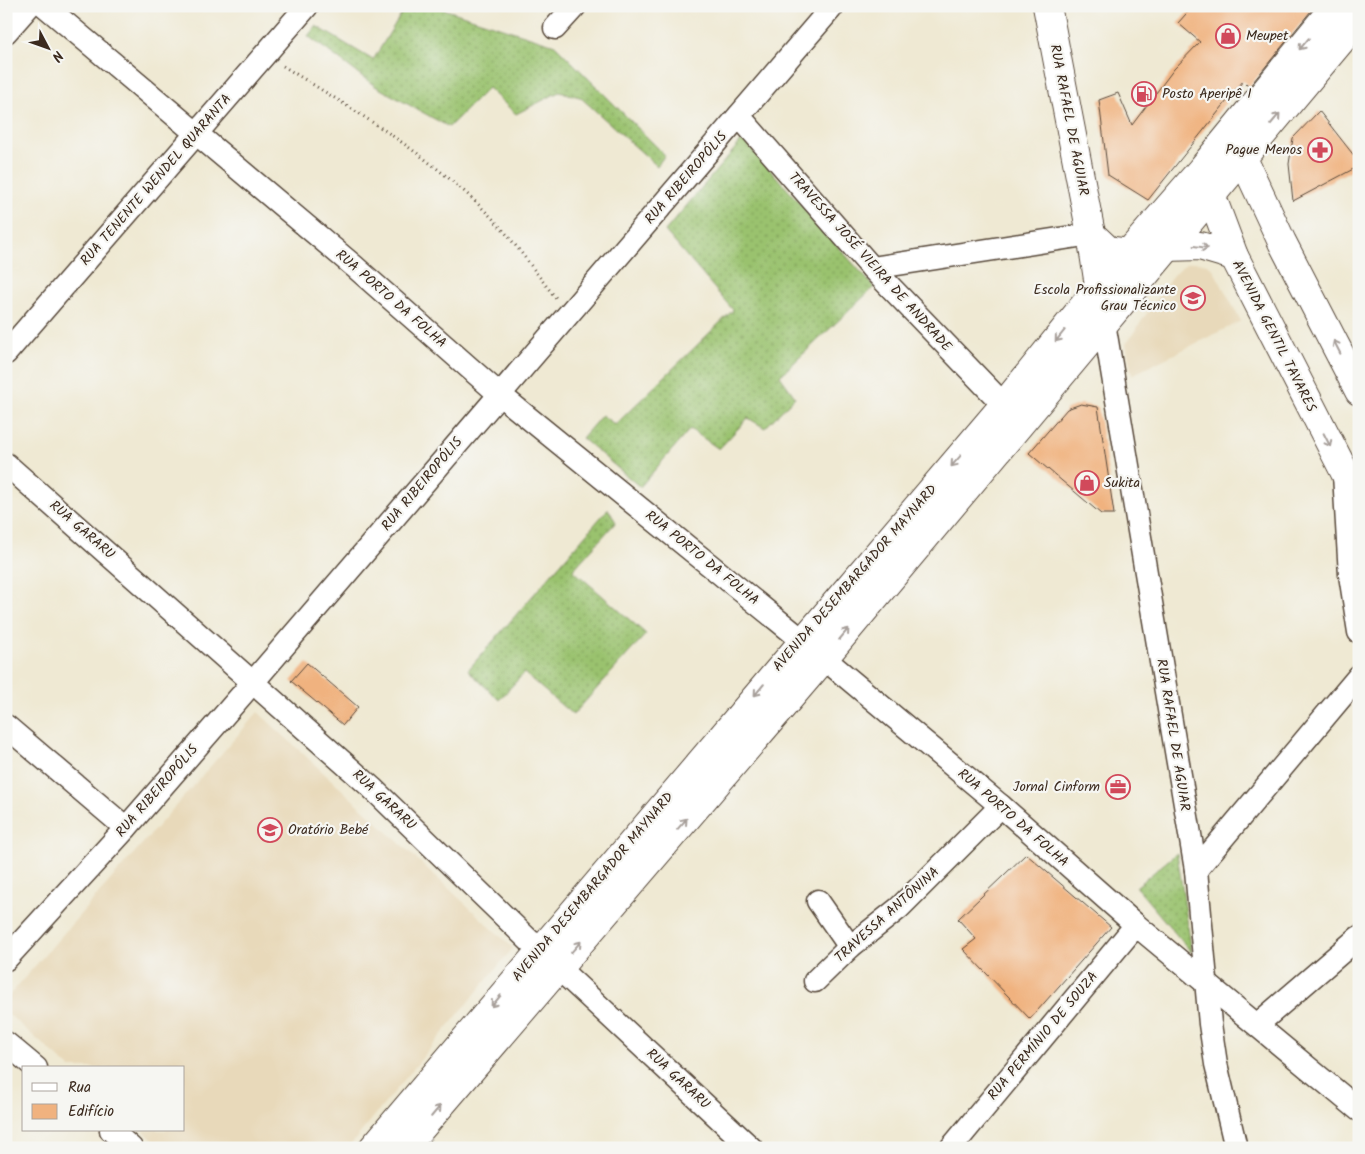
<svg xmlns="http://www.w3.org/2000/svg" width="1365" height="1154" font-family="Kalam,sans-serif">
<defs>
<pattern id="grass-dots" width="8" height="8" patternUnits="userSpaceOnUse" patternTransform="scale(1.25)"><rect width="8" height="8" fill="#9ac26e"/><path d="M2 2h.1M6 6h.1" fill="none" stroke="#7f9e5a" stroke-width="1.8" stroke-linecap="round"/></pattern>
</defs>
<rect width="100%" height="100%" fill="#f6f6f2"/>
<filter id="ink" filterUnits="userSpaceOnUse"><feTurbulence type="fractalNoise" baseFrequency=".02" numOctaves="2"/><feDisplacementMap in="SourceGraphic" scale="10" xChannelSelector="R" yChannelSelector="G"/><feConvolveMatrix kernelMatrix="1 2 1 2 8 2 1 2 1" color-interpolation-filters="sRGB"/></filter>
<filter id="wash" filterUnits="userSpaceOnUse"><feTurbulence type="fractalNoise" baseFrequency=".0096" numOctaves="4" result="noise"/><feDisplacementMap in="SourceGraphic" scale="20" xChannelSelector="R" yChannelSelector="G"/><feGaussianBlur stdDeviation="1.12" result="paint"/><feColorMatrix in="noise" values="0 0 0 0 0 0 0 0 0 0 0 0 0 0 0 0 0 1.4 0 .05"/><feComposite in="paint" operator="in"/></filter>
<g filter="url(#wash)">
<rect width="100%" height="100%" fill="#efe9d3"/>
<g fill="#e8d9ba">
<polygon points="1195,262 1207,264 1213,269 1241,321 1132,375 1126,344 1173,275 1187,263"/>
<polygon points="258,712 513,948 348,1148 162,1148 142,1130 184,1130 184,1068 70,1068 6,1012 6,999"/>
</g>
<g fill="url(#grass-dots)" stroke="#6a7646">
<polygon points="406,6 434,6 555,45 665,155 657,166 580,97 559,92 516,114 488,88 449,127 375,86 308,36 316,26 373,60"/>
<polygon points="743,139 874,287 780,376 795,397 765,428 748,418 719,449 690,429 640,487 582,438 602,415 615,425 733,310 665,231"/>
<polygon points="608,509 616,522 573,570 646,634 573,715 524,673 499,700 468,670"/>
<polygon points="1177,853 1192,953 1136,887"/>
</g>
<g id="blocks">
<g fill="#f0b27f">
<polygon points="1193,6 1315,6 1249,87 1243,81 1148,200 1108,175 1099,100 1118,93 1132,125 1174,69 1200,42 1178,23"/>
<polygon points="1319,111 1359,162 1359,166 1293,201 1289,164 1293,138"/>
<polygon points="1081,404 1098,407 1114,514 1101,514 1029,453 1067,409"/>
<polygon points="307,663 358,707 343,725 291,681"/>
<polygon points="1026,854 1111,927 1030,1019 963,949 976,939 958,919"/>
</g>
</g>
</g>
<g filter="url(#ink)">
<use href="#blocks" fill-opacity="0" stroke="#564739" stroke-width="1"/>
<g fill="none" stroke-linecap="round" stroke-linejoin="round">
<defs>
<g id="minor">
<polyline points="45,6 355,267 499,394 802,640 1001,806 1136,925 1359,1110"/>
<polyline points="555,28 575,6"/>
<polyline points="6,32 29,6"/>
<polyline points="739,116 872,268 1004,405"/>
<polyline points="872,268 1091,234"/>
<polyline points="1104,323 1196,870 1210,1024 1216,1064 1236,1148"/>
<polyline points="6,353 307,6"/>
<polyline points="6,464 372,788 539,950 751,1148"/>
<polyline points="1344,474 1350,575 1359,632"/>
<polyline points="6,726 126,828"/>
<polyline points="1196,870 1359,676"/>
<polyline points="818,901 850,947"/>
<polyline points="6,959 126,828 254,681 833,6"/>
<polyline points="815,981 850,947 899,908 1001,806"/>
<polyline points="1258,1024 1359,937"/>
<polyline points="6,1043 36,1068"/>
<polyline points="111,1130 131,1148"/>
<polyline points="951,1148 1136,925"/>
</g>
<polyline id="tertiary" points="1047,6 1091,234 1102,305"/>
<g id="secondary">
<polyline points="1233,137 1282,242 1359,391"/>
<polyline points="1204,176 1234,256 1359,500"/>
</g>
<g id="primary">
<polyline points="1091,234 1108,250 1130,253"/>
<polyline points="1166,247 1200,246 1234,256"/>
<polyline points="373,1148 1004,405 1099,287 1201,170 1335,6"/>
<polyline points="404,1148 824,658 1359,19"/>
</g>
</defs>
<use href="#minor" stroke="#564739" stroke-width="25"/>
<use href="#tertiary" stroke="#564739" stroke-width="30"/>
<use href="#secondary" stroke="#564739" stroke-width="30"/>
<use href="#primary" stroke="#564739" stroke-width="30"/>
<path stroke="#564739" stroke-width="3" stroke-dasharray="1 4" stroke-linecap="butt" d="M283,66C354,110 427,153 486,212C512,237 533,270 556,298"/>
<use href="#minor" stroke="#fff" stroke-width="22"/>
<use href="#tertiary" stroke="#fff" stroke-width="28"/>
<use href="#secondary" stroke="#fff" stroke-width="28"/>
<use href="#primary" stroke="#fff" stroke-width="28"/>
</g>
<defs><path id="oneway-shaft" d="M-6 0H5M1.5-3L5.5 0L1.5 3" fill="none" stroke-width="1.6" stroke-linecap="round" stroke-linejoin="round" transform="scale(1.25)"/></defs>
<g stroke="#a79f9a">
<use href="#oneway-shaft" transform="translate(1304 44) rotate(130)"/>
<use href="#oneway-shaft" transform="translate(1275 119) rotate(-50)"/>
<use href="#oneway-shaft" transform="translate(1201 247) rotate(8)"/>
<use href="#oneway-shaft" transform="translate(1060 336) rotate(129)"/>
<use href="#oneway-shaft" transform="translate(1337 347) rotate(-117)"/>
<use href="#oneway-shaft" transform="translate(1327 440) rotate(63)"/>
<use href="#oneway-shaft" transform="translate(956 461) rotate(131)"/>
<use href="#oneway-shaft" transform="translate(844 634) rotate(-50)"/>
<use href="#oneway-shaft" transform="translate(759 690) rotate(130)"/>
<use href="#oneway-shaft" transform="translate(682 824) rotate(-49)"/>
<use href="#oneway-shaft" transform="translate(576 947) rotate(-49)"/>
<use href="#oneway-shaft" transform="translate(496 1001) rotate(130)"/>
<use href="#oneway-shaft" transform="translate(436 1111) rotate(-50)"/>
</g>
</g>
<defs>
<symbol id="shop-ring" viewBox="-11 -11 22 22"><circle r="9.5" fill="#f6f6f2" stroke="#d1495b" stroke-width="1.5"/><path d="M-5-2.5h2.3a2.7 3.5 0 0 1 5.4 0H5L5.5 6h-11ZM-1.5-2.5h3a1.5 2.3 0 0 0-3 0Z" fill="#d1495b"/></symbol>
<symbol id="fuel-ring" viewBox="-11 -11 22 22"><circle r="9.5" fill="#f6f6f2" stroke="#d1495b" stroke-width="1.5"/><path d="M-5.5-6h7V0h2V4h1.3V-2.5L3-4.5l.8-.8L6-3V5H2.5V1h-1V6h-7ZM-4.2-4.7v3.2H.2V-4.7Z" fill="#d1495b"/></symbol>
<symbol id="pharmacy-ring" viewBox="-11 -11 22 22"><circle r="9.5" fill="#f6f6f2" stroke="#d1495b" stroke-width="1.5"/><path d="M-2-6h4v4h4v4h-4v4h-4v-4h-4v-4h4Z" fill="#d1495b"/></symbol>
<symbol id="school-ring" viewBox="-11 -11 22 22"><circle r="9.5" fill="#f6f6f2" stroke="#d1495b" stroke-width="1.5"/><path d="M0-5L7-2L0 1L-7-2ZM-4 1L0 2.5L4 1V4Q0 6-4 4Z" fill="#d1495b"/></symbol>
<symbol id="office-ring" viewBox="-11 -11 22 22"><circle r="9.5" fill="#f6f6f2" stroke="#d1495b" stroke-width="1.5"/><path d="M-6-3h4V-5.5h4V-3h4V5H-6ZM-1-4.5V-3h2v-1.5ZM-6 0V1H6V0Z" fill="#d1495b"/></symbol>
</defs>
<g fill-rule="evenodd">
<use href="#shop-ring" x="1214" y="22" width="28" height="28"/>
<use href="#fuel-ring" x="1130" y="80" width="28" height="28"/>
<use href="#pharmacy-ring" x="1306" y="136" width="28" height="28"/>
<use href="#school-ring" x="1179" y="284" width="28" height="28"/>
<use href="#shop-ring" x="1073" y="469" width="28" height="28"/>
<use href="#office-ring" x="1104" y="773" width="28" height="28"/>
<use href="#school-ring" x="256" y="816" width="28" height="28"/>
</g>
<g text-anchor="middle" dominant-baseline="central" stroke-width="4.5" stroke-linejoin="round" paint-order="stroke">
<g font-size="14" fill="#3b2a1e" stroke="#f6f6f2" text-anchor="start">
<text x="1246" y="36">Meupet</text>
<text x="1162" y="94">Posto Aperipê I</text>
<text x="1302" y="150" text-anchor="end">Pague Menos</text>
<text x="1176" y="290" text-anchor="end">Escola Profissionalizante<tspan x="1176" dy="16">Grau Técnico</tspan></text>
<text x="1104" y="483">Sukita</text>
<text x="1100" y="787" text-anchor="end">Jornal Cinform</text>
<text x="288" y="830">Oratório Bebé</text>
</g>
<g font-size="14" fill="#3b2a1e" stroke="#f6f6f2">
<text transform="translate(1069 120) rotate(79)">RUA RAFAEL DE AGUIAR</text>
<text transform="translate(686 178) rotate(-49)">RUA RIBEIROPÓLIS</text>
<text transform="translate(156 180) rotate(-49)">RUA TENENTE WENDEL QUARANTA</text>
<text transform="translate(870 262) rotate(48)">TRAVESSA JOSÉ VIEIRA DE ANDRADE</text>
<text transform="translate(391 299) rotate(41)">RUA PORTO DA FOLHA</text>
<text transform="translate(1274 336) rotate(63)">AVENIDA GENTIL TAVARES</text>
<text transform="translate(422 484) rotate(-50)">RUA RIBEIROPÓLIS</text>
<text transform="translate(82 530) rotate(41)">RUA GARARU</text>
<text transform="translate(702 558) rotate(39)">RUA PORTO DA FOLHA</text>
<text transform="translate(855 578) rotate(-49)">AVENIDA DESEMBARGADOR MAYNARD</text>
<text transform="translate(1173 735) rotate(81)">RUA RAFAEL DE AGUIAR</text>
<text transform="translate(157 791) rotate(-49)">RUA RIBEIROPÓLIS</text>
<text transform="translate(384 800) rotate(43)">RUA GARARU</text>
<text transform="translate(1013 818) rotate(41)">RUA PORTO DA FOLHA</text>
<text transform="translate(593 887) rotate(-50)">AVENIDA DESEMBARGADOR MAYNARD</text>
<text transform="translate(887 915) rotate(-42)">TRAVESSA ANTÔNINA</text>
<text transform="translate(1043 1036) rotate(-50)">RUA PERMÍNIO DE SOUZA</text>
<text transform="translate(678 1079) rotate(43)">RUA GARARU</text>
</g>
</g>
<rect width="1365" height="1154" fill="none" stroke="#f6f6f2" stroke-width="25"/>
<rect x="22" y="1066" width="162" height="65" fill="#f6f6f2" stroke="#aba49d"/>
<rect x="32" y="1083" width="25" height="8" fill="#ffffff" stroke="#aba49d"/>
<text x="68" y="1092" font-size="15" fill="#3b2a1e">Rua</text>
<rect x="32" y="1104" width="25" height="15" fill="#f0b27f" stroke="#aba49d"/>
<text x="68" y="1116" font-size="15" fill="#3b2a1e">Edifício</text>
<g transform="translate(48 48) rotate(131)" stroke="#f6f6f2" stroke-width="4" paint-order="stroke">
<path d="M0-4L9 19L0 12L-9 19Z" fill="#3b2a1e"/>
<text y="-8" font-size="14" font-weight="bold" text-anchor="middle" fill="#3b2a1e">N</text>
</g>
</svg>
